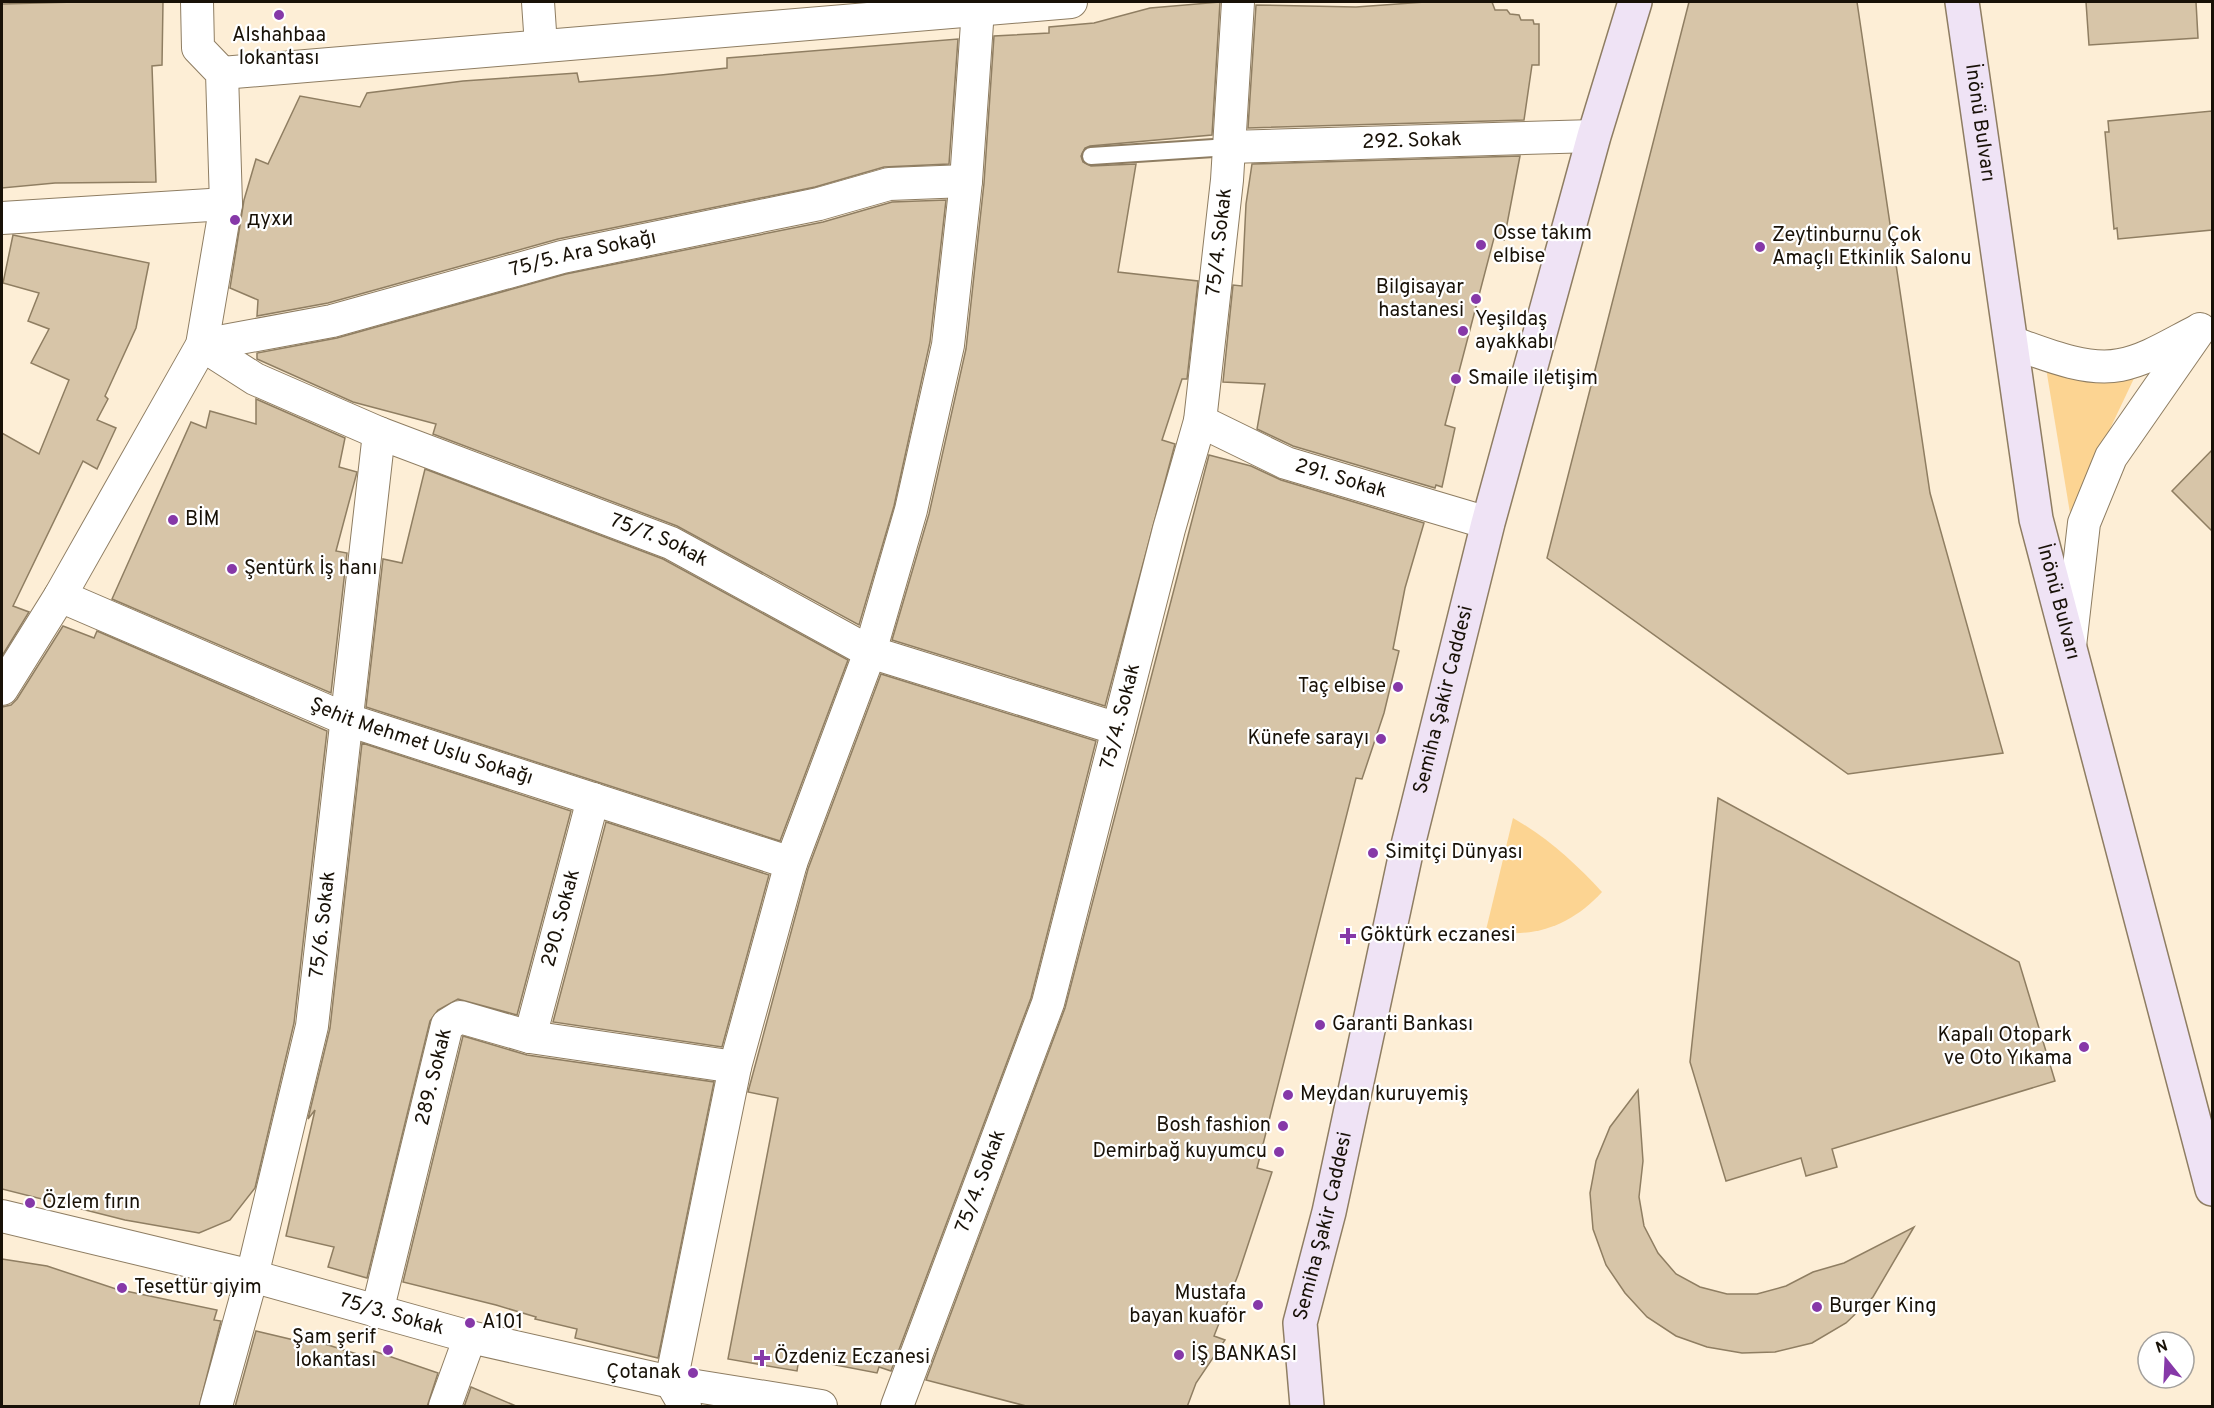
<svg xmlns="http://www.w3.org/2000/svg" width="2214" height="1408" font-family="Overpass,sans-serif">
<rect width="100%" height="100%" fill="#fdeed6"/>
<g fill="#fcd492">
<polygon points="2046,368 2137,372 2070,513"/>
<path d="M1513,818C1548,838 1575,863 1602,892C1571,926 1532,940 1486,930Z"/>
</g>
<g fill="#d7c5a8" stroke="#8f7e62" stroke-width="1.5">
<polygon points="76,2 163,2 162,65 152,66 156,182 55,183 2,188 2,4"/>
<polygon points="1220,2 1212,135 1090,146 1085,148 1081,156 1083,162 1091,166 1136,164 1118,272 1198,281 1187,379 1182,379 1162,440 1175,444 1105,706 892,640 929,514 966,349 984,183 994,36 1049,33 1049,27 1094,23 1150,8"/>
<polygon points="1425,2 1492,2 1495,10 1507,10 1510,14 1519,15 1521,20 1533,20 1534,24 1539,24 1539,65 1532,65 1524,120 1248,128 1256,5 1356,7"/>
<polygon points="1689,2 1857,2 1930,493 2003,753 1848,774 1547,558"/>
<polygon points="2086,2 2196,2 2198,38 2089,45"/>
<polygon points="958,39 949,164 884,167 815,187 558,239 328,303 257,316 258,300 230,288 244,200 256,159 268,164 300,96 360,107 367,93 463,81 577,73 579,82 661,75 727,68 727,58"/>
<polygon points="2212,111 2212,230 2118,239 2117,228 2114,229 2105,132 2109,132 2108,121"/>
<polygon points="1520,156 1504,240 1494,238 1445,425 1455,428 1442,487 1436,485 1435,488 1293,446 1257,429 1265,384 1223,382 1233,285 1242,286 1246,204 1252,164"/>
<polygon points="946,200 930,342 894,506 859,625 677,526 433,434 436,424 353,402 257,359 257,353 337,338 566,274 823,222 892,202"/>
<polygon points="13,235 149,263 136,328 105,396 108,399 97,420 116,428 97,469 83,461 13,606 29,612 2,656 2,433 39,454 69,380 31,363 49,329 28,321 39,293 3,283"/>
<polygon points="256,399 345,438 339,467 357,472 336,551 347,553 331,693 112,599 191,422 206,428 210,411 256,424"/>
<polygon points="2212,450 2212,531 2172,491"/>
<polygon points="1209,455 1251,466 1281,480 1424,523 1405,588 1393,649 1399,651 1384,713 1362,779 1356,778 1257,1168 1272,1172 1238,1275 1214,1336 1225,1340 1196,1383 1187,1407 1030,1407 926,1380 1065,1008"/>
<polygon points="425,469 663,559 848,660 780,841 366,707 383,559 402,563"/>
<polygon points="63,626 94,638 97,631 327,731 294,1023 255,1188 230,1220 199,1233 125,1220 2,1189 2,707 11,705 17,699"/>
<polygon points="881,674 1096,741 1031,998 891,1371 879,1367 877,1373 799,1358 797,1371 728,1359 778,1098 748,1092 808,869"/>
<polygon points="362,743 571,811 517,1015 458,999 438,1010 430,1021 367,1278 328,1267 334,1247 286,1236 315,1110 308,1119 330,1028"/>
<polygon points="1718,798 2019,962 2055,1081 1832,1149 1837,1167 1806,1176 1801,1158 1726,1181 1690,1062"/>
<polygon points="606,822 769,875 722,1047 553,1022"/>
<polygon points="463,1036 527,1055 714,1082 658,1358 575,1338 577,1329 535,1319 536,1317 496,1305 403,1282"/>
<polygon points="1638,1090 1643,1161 1639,1197 1644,1226 1658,1253 1676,1274 1700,1287 1727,1294 1757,1294 1786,1286 1813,1272 1844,1263 1914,1227 1873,1297 1846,1323 1812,1343 1775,1352 1742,1353 1707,1347 1676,1336 1647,1317 1625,1293 1606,1265 1593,1229 1590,1193 1596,1161 1610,1127"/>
<polygon points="2,1259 47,1266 116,1289 217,1310 214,1320 221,1321 199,1407 2,1407"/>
<polygon points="256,1331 311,1344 312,1340 373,1359 374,1351 438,1373 427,1407 235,1407"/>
<polygon points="471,1387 516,1406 516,1407 464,1407"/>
</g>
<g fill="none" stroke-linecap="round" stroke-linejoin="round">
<defs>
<polyline id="service" points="1091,156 1229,147"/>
<g id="minor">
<polyline points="538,2 541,46"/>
<polyline points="222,73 1071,2"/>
<path id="s1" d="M1229,147L1594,136"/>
<polyline points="2,218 226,204"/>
<path d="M2011,342C2042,353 2086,372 2120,365C2147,360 2173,343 2197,331"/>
<path id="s2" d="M202,345L255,379L379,433L671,543L870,652L1118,729"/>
<path id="s3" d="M202,345L332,321L562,257L819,204L889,184L966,181"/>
<path id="s4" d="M1200,421L1286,463L1488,523"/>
<path id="s5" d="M60,596L348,720L791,863"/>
<polyline points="2070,646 2084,523 2111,457 2200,329"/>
<polyline points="2,689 60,596 202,345 226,204 222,73 198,48 197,2"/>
<path id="s6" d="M530,1037L593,799"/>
<path id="s7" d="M2,1216L252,1276L470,1337L671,1382L821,1406"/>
<path id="s8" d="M377,1312L447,1025L460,1017L530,1037L735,1067"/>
<path id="s9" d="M216,1406L252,1276L312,1026L379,433"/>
<polyline points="445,1406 470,1337"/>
<polyline points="685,1406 671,1382 735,1067 791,863 870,652 911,510 948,345 966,181 978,9"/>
<path id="s10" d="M897,1406L1048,1003L1169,529L1200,421L1227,180L1238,2"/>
</g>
<g id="secondary">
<path id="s11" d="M1962,2L2036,519L2212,1189"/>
<path id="s12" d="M1307,1406L1300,1323L1329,1212L1406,853L1488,523L1594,136L1635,2"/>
</g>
</defs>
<use href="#service" stroke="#8e7d62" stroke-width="20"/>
<use href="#minor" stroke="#8e7d62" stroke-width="34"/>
<use href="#secondary" stroke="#8e7d62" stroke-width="36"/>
<use href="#service" stroke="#fff" stroke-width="16"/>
<use href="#minor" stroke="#fff" stroke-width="32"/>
<use href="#secondary" stroke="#efe3f5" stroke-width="33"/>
</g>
<g fill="#8638a8" stroke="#fff" stroke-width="2">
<circle cx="279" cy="15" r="6"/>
<circle cx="235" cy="220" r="6"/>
<circle cx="1481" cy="245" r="6"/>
<circle cx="1760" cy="247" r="6"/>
<circle cx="1476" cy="299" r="6"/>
<circle cx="1463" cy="331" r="6"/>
<circle cx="1456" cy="379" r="6"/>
<circle cx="173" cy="520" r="6"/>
<circle cx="232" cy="569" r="6"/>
<circle cx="1398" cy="687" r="6"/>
<circle cx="1381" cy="739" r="6"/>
<circle cx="1373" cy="853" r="6"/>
<path d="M1345 927h6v6h6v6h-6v6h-6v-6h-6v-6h6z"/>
<circle cx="1320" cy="1025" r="6"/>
<circle cx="2084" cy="1047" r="6"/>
<circle cx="1288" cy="1095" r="6"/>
<circle cx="1283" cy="1126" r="6"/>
<circle cx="1279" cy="1152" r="6"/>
<circle cx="30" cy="1203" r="6"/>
<circle cx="122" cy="1288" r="6"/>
<circle cx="1258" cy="1305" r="6"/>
<circle cx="1817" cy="1307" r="6"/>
<circle cx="470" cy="1323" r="6"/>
<circle cx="388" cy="1350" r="6"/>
<circle cx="1179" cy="1355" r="6"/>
<path d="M759 1349h6v6h6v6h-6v6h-6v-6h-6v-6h6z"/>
<circle cx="693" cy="1373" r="6"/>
</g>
<g text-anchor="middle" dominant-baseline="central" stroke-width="4.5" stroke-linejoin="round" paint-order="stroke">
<g font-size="20" fill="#181107" stroke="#fff" text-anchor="start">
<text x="279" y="36" text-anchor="middle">Alshahbaa<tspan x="279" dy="23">lokantası</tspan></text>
<text x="247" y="220">духи</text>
<text x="1493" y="234">Osse takım<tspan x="1493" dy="23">elbise</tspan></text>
<text x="1772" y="236">Zeytinburnu Çok<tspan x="1772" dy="23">Amaçlı Etkinlik Salonu</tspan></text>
<text x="1464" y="288" text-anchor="end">Bilgisayar<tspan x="1464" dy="23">hastanesi</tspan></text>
<text x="1475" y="320">Yeşildaş<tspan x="1475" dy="23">ayakkabı</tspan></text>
<text x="1468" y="379">Smaile iletişim</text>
<text x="185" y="520">BİM</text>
<text x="244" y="569">Şentürk İş hanı</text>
<text x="1386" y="687" text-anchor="end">Taç elbise</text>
<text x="1369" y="739" text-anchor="end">Künefe sarayı</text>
<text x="1385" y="853">Simitçi Dünyası</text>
<text x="1360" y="936">Göktürk eczanesi</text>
<text x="1332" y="1025">Garanti Bankası</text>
<text x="2072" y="1036" text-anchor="end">Kapalı Otopark<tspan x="2072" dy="23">ve Oto Yıkama</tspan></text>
<text x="1300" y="1095">Meydan kuruyemiş</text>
<text x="1271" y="1126" text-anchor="end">Bosh fashion</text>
<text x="1267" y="1152" text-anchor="end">Demirbağ kuyumcu</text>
<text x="42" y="1203">Özlem fırın</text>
<text x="134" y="1288">Tesettür giyim</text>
<text x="1246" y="1294" text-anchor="end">Mustafa<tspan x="1246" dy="23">bayan kuaför</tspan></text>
<text x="1829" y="1307">Burger King</text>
<text x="482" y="1323">A101</text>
<text x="376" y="1338" text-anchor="end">Şam şerif<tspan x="376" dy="23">lokantası</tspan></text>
<text x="1191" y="1355">İŞ BANKASI</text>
<text x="774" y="1358">Özdeniz Eczanesi</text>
<text x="681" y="1373" text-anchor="end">Çotanak</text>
</g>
<g font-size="20" fill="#181107" stroke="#fff">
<text stroke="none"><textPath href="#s11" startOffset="122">İnönü Bulvarı</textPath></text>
<text stroke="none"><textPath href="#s1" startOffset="183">292. Sokak</textPath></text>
<text stroke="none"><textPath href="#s10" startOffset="1212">75/4. Sokak</textPath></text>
<text stroke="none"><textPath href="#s3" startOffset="392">75/5. Ara Sokağı</textPath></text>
<text stroke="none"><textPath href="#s4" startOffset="153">291. Sokak</textPath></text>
<text stroke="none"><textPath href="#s2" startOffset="498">75/7. Sokak</textPath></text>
<text stroke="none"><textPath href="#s11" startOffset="608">İnönü Bulvarı</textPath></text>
<text stroke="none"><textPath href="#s12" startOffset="723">Semiha Şakir Caddesi</textPath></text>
<text stroke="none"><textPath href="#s10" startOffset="726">75/4. Sokak</textPath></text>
<text stroke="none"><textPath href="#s5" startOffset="390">Şehit Mehmet Uslu Sokağı</textPath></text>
<text stroke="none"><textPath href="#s6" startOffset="123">290. Sokak</textPath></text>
<text stroke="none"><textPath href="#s9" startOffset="494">75/6. Sokak</textPath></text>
<text stroke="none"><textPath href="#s8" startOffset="242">289. Sokak</textPath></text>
<text stroke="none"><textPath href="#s10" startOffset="240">75/4. Sokak</textPath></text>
<text stroke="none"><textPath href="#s12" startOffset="183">Semiha Şakir Caddesi</textPath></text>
<text stroke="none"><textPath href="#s7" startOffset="402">75/3. Sokak</textPath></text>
</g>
</g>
<rect width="2214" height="1408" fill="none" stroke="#181107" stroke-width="6"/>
<g transform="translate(2166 1360) rotate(342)"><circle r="28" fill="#ffffff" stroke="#a3a09c" stroke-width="1.5"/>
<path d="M0-4.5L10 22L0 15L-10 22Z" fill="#8638a8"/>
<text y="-9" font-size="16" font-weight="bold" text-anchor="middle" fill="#181107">N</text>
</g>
</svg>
